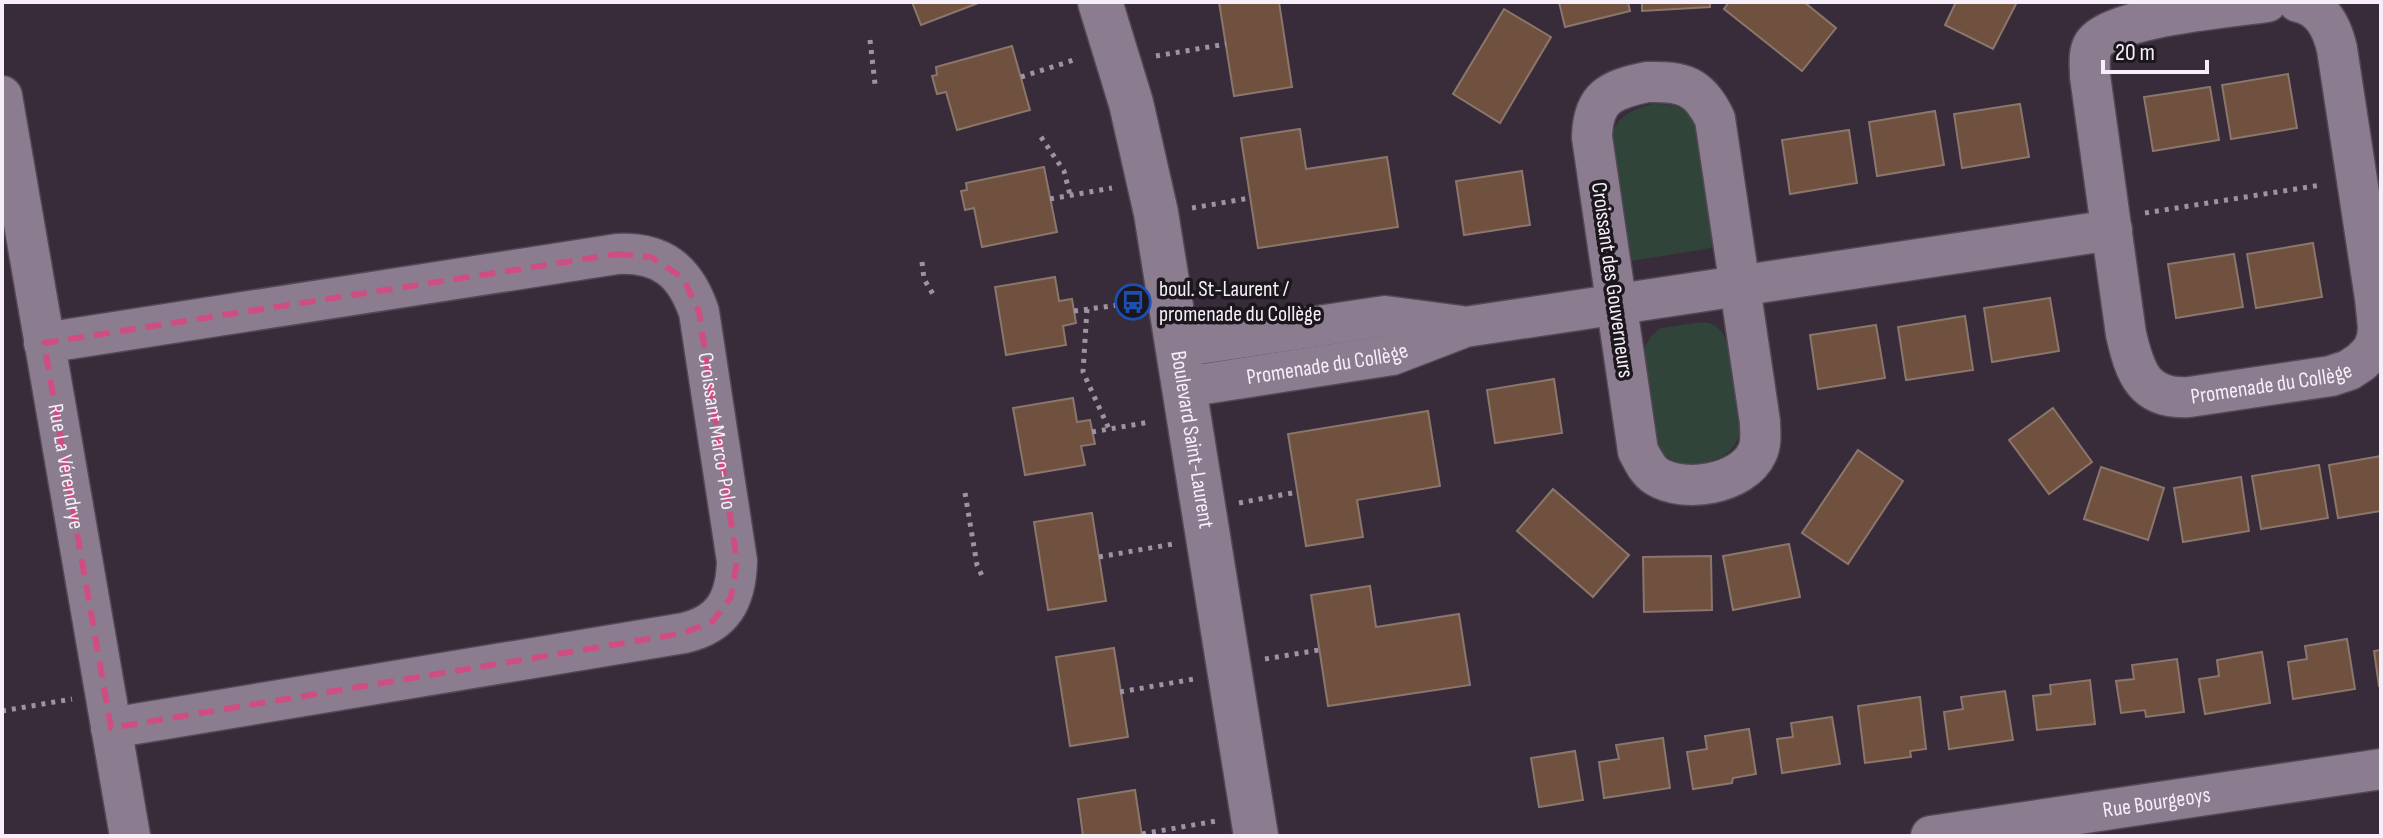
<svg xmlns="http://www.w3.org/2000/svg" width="2383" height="838" font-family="'Sofia Sans Condensed',sans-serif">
<rect width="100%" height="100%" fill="#382c3b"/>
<g fill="#304439">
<path d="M1652,104C1680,104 1690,107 1698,135L1713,239L1711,248L1631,261L1628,255L1611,141C1614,117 1631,110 1652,104Z"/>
<path d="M1703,322C1712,323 1718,326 1723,334C1731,348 1740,410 1740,427C1740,432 1738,440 1735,444C1726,459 1707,463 1691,464C1673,465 1664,457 1656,442L1643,356L1645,346L1652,335L1661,328Z"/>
</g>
<g fill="#705140" stroke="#8a766b" stroke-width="2">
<polygon points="912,2 981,2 921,25"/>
<polygon points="1219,2 1279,2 1292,87 1234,96"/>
<polygon points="1559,2 1628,2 1630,11 1565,27"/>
<polygon points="1642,2 1710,2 1710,7 1642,11"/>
<polygon points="1729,2 1804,2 1836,28 1802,71 1724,9"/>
<polygon points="1956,2 2017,2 1993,49 1945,25"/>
<polygon points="1504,9 1551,37 1500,123 1453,94"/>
<polygon points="1012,46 1030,110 957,130 946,92 937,94 932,76 937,75 936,67"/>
<polygon points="2288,74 2297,128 2231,139 2222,85"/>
<polygon points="2210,87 2219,140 2153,151 2144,97"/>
<polygon points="2020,104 2029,157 1962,168 1954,114"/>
<polygon points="1935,111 1944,165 1877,176 1869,122"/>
<polygon points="1300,129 1306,169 1387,157 1398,227 1258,248 1241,138"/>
<polygon points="1849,130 1857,183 1790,194 1782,140"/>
<polygon points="1044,167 1057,232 982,247 974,208 965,210 961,191 967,190 966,183"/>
<polygon points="1522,171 1530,225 1464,235 1456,181"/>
<polygon points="2313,243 2322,297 2256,308 2247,254"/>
<polygon points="2234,254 2243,307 2176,318 2168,264"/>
<polygon points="1055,277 1059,301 1072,299 1076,323 1063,326 1066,345 1006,355 995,287"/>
<polygon points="2050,298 2059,351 1992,362 1984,308"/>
<polygon points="1965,316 1973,370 1906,380 1898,327"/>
<polygon points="1876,325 1885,378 1818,389 1810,335"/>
<polygon points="1554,379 1562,433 1495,443 1487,390"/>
<polygon points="1073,398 1077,422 1090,420 1095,444 1081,446 1085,465 1025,475 1013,408"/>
<polygon points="2053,408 2092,462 2049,494 2009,440"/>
<polygon points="1428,411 1440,486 1357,500 1363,537 1306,546 1288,434"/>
<polygon points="1858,450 1903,481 1848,564 1802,533"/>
<polygon points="2381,456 2381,511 2338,518 2329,465"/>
<polygon points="2319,465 2328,518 2261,529 2252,476"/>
<polygon points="2101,467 2164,488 2148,540 2084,519"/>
<polygon points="2241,477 2249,531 2183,542 2174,488"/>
<polygon points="1553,489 1629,555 1593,597 1517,531"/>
<polygon points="1092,513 1106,601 1048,610 1034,522"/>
<polygon points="1789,544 1800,597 1733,610 1723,556"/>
<polygon points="1711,556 1712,610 1644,612 1643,557"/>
<polygon points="1370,586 1376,627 1459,614 1470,685 1328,706 1311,595"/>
<polygon points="2347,639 2355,689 2293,699 2288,662 2307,659 2305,646"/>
<polygon points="1114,648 1128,737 1070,746 1056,657"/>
<polygon points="2381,650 2381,686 2379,686 2374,651"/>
<polygon points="2262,652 2270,703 2205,714 2199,679 2219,676 2217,660"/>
<polygon points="2177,659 2184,712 2146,717 2145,710 2121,713 2116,681 2134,679 2132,665"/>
<polygon points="2090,680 2095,724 2037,730 2033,696 2051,694 2050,685"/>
<polygon points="2005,691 2013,740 1949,749 1944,712 1963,709 1961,697"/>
<polygon points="1920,697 1926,749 1910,751 1911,757 1865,763 1858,706"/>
<polygon points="1832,717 1840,764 1782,773 1777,739 1793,737 1791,723"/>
<polygon points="1749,729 1756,774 1733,778 1732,783 1693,789 1687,752 1707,749 1705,736"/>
<polygon points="1663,738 1670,788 1604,798 1599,762 1619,759 1616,745"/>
<polygon points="1575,751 1583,800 1539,807 1531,758"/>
<polygon points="1135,790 1142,836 1083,836 1078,799"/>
</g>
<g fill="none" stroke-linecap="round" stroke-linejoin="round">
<defs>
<g id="street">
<path id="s1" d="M2267,2C2234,7 2108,17 2093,45C2088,54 2090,66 2090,76L2126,334C2135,373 2144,400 2189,397L2331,376L2349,370L2361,362L2372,351L2377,339L2378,327L2375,298L2337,49C2332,27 2322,7 2298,2"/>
<path d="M1647,82C1682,81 1699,85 1715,119L1760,422C1760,432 1762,443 1757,453C1743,484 1684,494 1656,476C1647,470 1643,460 1638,451L1592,137C1593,97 1610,90 1647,82Z"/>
<path id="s2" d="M2,96L130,836"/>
<path id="s3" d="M44,343L617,254C662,252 685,271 699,312L737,561C736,600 723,624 684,633L111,728"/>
<polyline points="1178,347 1385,316 1461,326"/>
<path id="s4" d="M1185,387L1392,355L1465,327L2112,230"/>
<path id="s5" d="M1931,836L2381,769"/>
</g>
<g id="secondary">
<path id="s6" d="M1100,2L1131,103L1156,213L1256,836"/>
</g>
</defs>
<use href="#street" stroke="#534855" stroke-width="43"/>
<use href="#secondary" stroke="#534855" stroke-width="47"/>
<g stroke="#9e94a1" stroke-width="5" stroke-dasharray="4 6" stroke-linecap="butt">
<polyline points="870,40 875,84"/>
<polyline points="1156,56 1226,44"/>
<polyline points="1021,77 1077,59"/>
<polyline points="1041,137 1064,171 1070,195"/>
<polyline points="1050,199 1112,188"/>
<polyline points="1192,208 1250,198"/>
<polyline points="2145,213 2321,185"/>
<polyline points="922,262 924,279 934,296"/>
<polyline points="1087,309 1083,372 1109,429"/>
<polyline points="1074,311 1133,303"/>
<polyline points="1092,432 1150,422"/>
<polyline points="965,493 977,565 983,578"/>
<polyline points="1239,503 1297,492"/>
<polyline points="1099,557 1173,544"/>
<polyline points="1265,659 1319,650"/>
<polyline points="1120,692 1194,679"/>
<polyline points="2,711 72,699"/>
<polyline points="1142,834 1216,821"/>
</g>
<use href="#street" stroke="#8b7d8f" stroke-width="40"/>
<use href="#secondary" stroke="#8b7d8f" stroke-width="44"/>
</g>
<path fill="none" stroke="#cf4e82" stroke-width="6" stroke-dasharray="16 10" stroke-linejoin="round" d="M617,254L651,257L683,278L699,312L737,561L731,597L713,621L684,633L111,728L44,343Z"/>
<defs>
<symbol id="bus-ring" viewBox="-11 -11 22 22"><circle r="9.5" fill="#1c171d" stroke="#1a4fb4" stroke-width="1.5"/><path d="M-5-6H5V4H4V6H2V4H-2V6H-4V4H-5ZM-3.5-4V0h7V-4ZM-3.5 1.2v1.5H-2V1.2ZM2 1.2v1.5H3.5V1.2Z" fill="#1a4fb4"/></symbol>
</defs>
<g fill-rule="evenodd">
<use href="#bus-ring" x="1113" y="282" width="40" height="40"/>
</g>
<g text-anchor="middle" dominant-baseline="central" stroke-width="7" stroke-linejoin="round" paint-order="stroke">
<g font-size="22" fill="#f6eef8" stroke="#1c171d">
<text transform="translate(1612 280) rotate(82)">Croissant des Gouverneurs</text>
<text stroke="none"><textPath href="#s4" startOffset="144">Promenade du Collège</textPath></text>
<text stroke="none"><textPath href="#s1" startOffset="658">Promenade du Collège</textPath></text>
<text stroke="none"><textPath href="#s3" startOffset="810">Croissant Marco-Polo</textPath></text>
<text stroke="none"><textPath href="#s6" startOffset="448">Boulevard Saint-Laurent</textPath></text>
<text stroke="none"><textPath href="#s2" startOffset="376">Rue La Vérendrye</textPath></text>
<text stroke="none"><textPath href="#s5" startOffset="228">Rue Bourgeoys</textPath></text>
</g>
<g font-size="22" fill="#f6eef8" stroke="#1c171d" text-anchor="start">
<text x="1159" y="289">boul. St-Laurent /<tspan x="1159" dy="25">promenade du Collège</tspan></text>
</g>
</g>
<rect width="2383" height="838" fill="none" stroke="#f6eef8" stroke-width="8"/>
<path d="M2103 60v12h104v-12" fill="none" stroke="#f6eef8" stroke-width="4"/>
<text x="2115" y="60" font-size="24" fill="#f6eef8" stroke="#1c171d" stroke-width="6" paint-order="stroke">20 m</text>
</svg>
